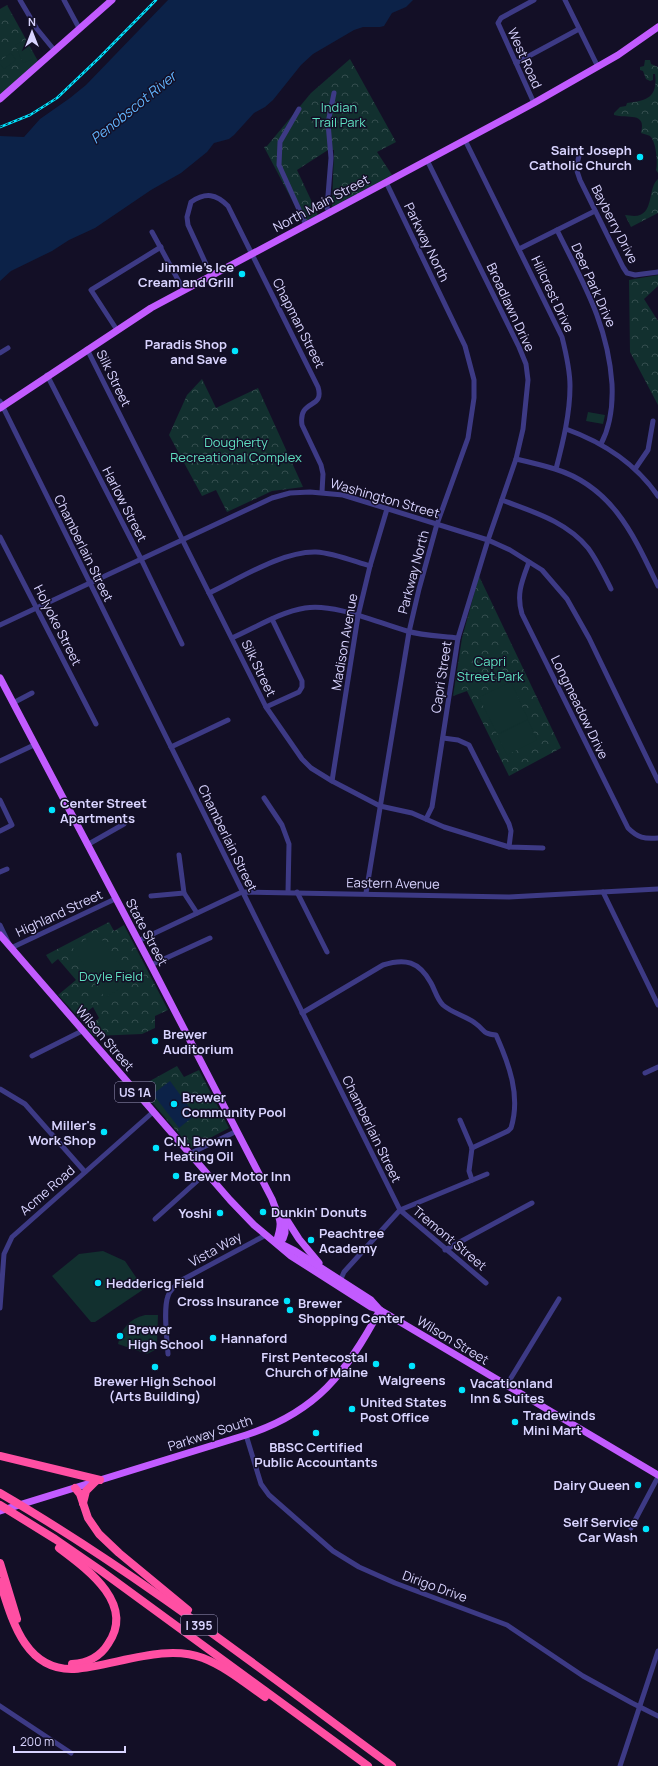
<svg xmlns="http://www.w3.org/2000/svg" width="658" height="1766" font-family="Manrope,sans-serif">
<defs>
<pattern id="forest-crowns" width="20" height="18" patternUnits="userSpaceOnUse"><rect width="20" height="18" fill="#12302f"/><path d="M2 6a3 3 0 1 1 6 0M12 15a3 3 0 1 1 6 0" fill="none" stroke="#344d4e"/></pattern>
</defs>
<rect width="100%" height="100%" fill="#130f26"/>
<g fill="url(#forest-crowns)">
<polygon points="7,5 39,63 0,96 0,9"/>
<polygon points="350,59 396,142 377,152 392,175 332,208 334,150 328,150 297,170 318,215 304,223 264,147 267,146 311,93"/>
<path d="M645,60H650L651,64L658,67V173L656,170C658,163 656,141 650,136C648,135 644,134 641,133C647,111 627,119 614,115V113L620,107L626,106L627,103C647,101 658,97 655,74H653V80L650,81L646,79L643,71L640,70V67L644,66Z"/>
<path d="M658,179V213L631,227L625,215C628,215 631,216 634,216C655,216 647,188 658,179Z"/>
<polygon points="658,275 658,286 644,299 658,321 658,405 630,352 629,280"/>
<polygon points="202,379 216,408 258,388 303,487 272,491 227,512 216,490 202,496 169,435 187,395"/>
<polygon points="479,576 561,748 509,776 467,691 453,696 462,638"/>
<polygon points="109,922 114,931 124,925 168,1010 155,1016 155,1028 142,1034 94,1036 87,1029 99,1018 93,1007 79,1018 58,995 76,980 58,959 52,964 46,955"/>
<polygon points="177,1066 184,1077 199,1070 229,1128 191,1148 139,1087"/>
</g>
<g fill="#12302f">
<polygon points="25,40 33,59 23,63 15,45"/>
<polygon points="11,53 16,60 4,69 0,64 0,61"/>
<polygon points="588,412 605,415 603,424 586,421"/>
<polygon points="511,682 528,719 497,734 479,697"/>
<polygon points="528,720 537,740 507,755 497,735"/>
<polygon points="97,932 130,982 105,998 73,948"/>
<polygon points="103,1251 125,1261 144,1289 95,1322 91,1322 52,1276 79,1254"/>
<path d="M145,1315H158L157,1344L155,1350L147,1354L118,1344C121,1329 129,1319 145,1315Z"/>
</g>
<g fill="#0c2248">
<polygon points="168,0 413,0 406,7 392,13 384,26 380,27 363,27 354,30 313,54 301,65 273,100 265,107 254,113 234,135 229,139 214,143 207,152 181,173 151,190 95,228 69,240 52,251 11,271 0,281 0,136 24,137 40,119 70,98 86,85"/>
<polygon points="170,1081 195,1115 179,1128 153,1094"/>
</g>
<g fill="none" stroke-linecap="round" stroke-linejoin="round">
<g stroke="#3d3a85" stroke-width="5">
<polyline points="20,0 37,29 55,51"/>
<polyline points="64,0 79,28"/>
<polyline points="565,0 598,67"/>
<polyline points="516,63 579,29"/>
<polyline points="534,103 498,23 501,18 534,0"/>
<polyline points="299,109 280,142 279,165 306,225"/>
<path d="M465,140L562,337C566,353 570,370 570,386C570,414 563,442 556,469"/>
<polyline points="579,156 576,168 580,180 623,267 627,273 635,275 658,272"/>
<polyline points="330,213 327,208 331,158 328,123 334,93"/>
<path d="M557,230C583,283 608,324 612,384C613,406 611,425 601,444"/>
<polyline points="152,232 183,289"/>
<polyline points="519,249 595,211"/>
<path d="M211,275L188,225L187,217L191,202C206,192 216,194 228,206L318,387C325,410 298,398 302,425L321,465L323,474L322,492"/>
<polyline points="117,330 91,290 161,247"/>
<polyline points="87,349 266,707 302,759 311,768 332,781 380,806 412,813 444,827 509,847 543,848"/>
<polyline points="0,353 8,348"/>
<polyline points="47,375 141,559 182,644"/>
<polyline points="0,401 400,1210 486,1283"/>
<path d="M566,429C602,442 636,464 658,496"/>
<path d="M516,459C529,462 542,465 555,469C613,487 634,536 658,586"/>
<polyline points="635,469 648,450 653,421"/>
<path d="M502,500C533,512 566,521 588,548C597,560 604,575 611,589"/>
<polyline points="0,537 96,724"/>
<path d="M529,562C522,581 516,594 522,614L628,828C638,838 644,839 658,838"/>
<path d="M209,593C239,579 282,551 316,552C334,553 353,561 370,566"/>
<polyline points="0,625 272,498 290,493 310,492 343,495 488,540 510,550 542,570 567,599 589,638 658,781"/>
<path d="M232,638C255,628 280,612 305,608C335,603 378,623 407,631C423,636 442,636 458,638"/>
<polyline points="13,703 32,693"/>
<polyline points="266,707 299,692 302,687 302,681 272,619"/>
<polyline points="443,738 458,740 469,745 509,824 511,831 509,847"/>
<polyline points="171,747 228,720"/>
<polyline points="0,761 34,745"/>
<polyline points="332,781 358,616 370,566 387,509"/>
<polyline points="264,798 282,825 289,844 288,892"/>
<polyline points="0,800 12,825 0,831"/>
<polyline points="426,819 432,807 458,638 488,540 516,459 523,429 528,380 526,364 519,347 427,160"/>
<polyline points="87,845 124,824"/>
<polyline points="179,855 184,893 197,913"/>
<polyline points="0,872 7,869"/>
<polyline points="297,892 327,952"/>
<polyline points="603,892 658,1005"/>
<polyline points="366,893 409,632 419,589 437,524 468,438 474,398 474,380 465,346 386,182"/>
<polyline points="151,896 184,893"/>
<polyline points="0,925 11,948 115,899"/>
<polyline points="138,941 242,892 509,897 658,889"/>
<polyline points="151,965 210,938"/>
<path d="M302,1013L383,965C405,958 419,961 431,983C435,990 437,999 443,1005C452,1013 466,1016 475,1023C485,1030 482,1034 496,1035C509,1064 521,1096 511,1128L508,1131L472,1148"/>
<polyline points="32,1056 82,1031"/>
<polyline points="645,1073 658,1067"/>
<polyline points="0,1089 25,1104 85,1172"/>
<polyline points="460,1120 472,1148"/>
<polyline points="189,1154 237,1131"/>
<polyline points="472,1180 469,1171 472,1148"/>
<polyline points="155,1219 206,1173"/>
<polyline points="445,1250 532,1203"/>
<polyline points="338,1281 340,1281 344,1272 400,1210 487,1174"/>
<polyline points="0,1308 4,1254 12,1237 153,1112"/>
<path d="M168,1354C167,1339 163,1309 168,1296C170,1289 177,1284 182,1280L266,1235"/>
<polyline points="506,1386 559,1299"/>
<polyline points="246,1435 261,1484 269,1495 333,1551 359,1567 395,1583 507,1625 583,1676 632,1703 658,1716"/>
<polyline points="631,1528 658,1477"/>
<polyline points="0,1706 71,1753"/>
<polyline points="620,1766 658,1651"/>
</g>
<g stroke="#c25bff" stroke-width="7">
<polyline points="0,99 112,0"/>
<polyline points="0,408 151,308 534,103 618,55 658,27"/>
<path d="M0,678L151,965L272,1199C279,1219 284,1220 276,1242"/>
<polyline points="0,935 230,1200 254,1225 291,1256 371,1307 380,1310 658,1475"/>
<polyline points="283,1214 299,1239 319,1263"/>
<polyline points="276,1242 283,1239 285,1233 285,1221"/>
<polyline points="283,1245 295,1251 371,1300 380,1310"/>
<path d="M0,1511L246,1435C317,1412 346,1373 380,1310"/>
</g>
<g stroke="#ff4fa3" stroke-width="8">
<polyline points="0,1456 100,1480"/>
<polyline points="75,1488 80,1494 88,1518 99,1534 119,1553 188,1610"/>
<path d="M0,1493C138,1573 264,1672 392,1766"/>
<polyline points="83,1503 86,1491 96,1481"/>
<polyline points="0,1505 55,1539 100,1570 368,1766"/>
<path d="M59,1548C87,1569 136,1604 108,1644C100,1657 87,1663 72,1664"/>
<polyline points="0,1563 17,1619"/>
<path d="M0,1582C12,1620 25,1671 74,1669C115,1666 164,1643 203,1658C226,1667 245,1683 265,1697"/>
</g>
<defs>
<polyline id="rail" points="0,127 30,115 57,98 99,58 156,0"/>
</defs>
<use href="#rail" stroke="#00e5ff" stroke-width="2.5"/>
<use href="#rail" stroke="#130f26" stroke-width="1" stroke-dasharray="3" stroke-linecap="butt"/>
</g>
<g fill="#00e5ff" stroke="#130f26" stroke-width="1.5">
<circle cx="640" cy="157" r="4"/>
<circle cx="242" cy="274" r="4"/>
<circle cx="235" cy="351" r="4"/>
<circle cx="52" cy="810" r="4"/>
<circle cx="155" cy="1041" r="4"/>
<circle cx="174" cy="1104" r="4"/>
<circle cx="104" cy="1132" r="4"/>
<circle cx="156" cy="1148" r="4"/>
<circle cx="176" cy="1176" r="4"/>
<circle cx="263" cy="1212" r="4"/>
<circle cx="220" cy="1213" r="4"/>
<circle cx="311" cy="1240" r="4"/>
<circle cx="98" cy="1283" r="4"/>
<circle cx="287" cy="1301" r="4"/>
<circle cx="290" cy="1310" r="4"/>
<circle cx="120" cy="1336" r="4"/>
<circle cx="213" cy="1338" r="4"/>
<circle cx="376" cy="1364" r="4"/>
<circle cx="412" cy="1366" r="4"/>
<circle cx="155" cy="1367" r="4"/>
<circle cx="462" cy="1390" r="4"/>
<circle cx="352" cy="1409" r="4"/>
<circle cx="515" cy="1422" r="4"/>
<circle cx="316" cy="1433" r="4"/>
<circle cx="638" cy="1485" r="4"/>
<circle cx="646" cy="1529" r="4"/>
</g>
<g text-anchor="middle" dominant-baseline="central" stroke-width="3" stroke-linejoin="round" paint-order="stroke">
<g fill="#130f26" stroke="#9e99be" stroke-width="1">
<rect x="115" y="1082" width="40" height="20" rx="3"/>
<rect x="181" y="1615" width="36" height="20" rx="3"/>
</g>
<g font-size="12" font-weight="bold" fill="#d9d4ff">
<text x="135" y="1092">US 1A</text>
<text x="199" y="1625">I 395</text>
</g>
<g font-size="13" fill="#d9d4ff" stroke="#130f26">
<text transform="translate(525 58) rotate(66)">West Road</text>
<text transform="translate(321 203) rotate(-28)">North Main Street</text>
<text transform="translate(615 224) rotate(63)">Bayberry Drive</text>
<text transform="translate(427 242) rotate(64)">Parkway North</text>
<text transform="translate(594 285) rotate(66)">Deer Park Drive</text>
<text transform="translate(553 294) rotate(65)">Hillcrest Drive</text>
<text transform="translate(511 307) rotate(65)">Broadlawn Drive</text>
<text transform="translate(299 323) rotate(63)">Chapman Street</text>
<text transform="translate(114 378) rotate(64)">Silk Street</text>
<text transform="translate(385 498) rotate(16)">Washington Street</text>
<text transform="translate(125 504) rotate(63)">Harlow Street</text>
<text transform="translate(84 548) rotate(64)">Chamberlain Street</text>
<text transform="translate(413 572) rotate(-75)">Parkway North</text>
<text transform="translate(58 625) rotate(63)">Holyoke Street</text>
<text transform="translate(344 642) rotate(-80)">Madison Avenue</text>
<text transform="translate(259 668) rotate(64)">Silk Street</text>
<text transform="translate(441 677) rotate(-81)">Capri Street</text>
<text transform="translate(580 707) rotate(64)">Longmeadow Drive</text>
<text transform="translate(228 838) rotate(64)">Chamberlain Street</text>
<text transform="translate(393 883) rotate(1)">Eastern Avenue</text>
<text transform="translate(59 913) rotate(-25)">Highland Street</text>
<text transform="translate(147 932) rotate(62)">State Street</text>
<text transform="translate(105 1038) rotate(49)">Wilson Street</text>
<text transform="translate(372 1129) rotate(64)">Chamberlain Street</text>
<text transform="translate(47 1190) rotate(-41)">Acme Road</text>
<text transform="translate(450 1238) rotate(40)">Tremont Street</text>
<text transform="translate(215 1249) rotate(-29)">Vista Way</text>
<text transform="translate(453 1340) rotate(31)">Wilson Street</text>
<text transform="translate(210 1433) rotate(-18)">Parkway South</text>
<text transform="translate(435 1586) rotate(20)">Dirigo Drive</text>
</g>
<g font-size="13" fill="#5fe0c0" stroke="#130f26">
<text x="339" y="107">Indian<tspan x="339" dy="15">Trail Park</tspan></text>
<text x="236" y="442">Dougherty<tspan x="236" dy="15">Recreational Complex</tspan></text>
<text x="490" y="661">Capri<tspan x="490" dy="15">Street Park</tspan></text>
<text x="111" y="976">Doyle Field</text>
</g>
<g font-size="13" font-weight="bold" fill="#d9d4ff" stroke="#130f26" text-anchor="start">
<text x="632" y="150" text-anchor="end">Saint Joseph<tspan x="632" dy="15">Catholic Church</tspan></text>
<text x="234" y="267" text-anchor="end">Jimmie's Ice<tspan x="234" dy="15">Cream and Grill</tspan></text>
<text x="227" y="344" text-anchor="end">Paradis Shop<tspan x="227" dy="15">and Save</tspan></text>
<text x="60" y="803">Center Street<tspan x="60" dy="15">Apartments</tspan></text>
<text x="163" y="1034">Brewer<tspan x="163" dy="15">Auditorium</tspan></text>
<text x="182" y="1097">Brewer<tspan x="182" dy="15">Community Pool</tspan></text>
<text x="96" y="1125" text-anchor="end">Miller's<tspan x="96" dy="15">Work Shop</tspan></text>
<text x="164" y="1141">C.N. Brown<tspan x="164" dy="15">Heating Oil</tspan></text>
<text x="184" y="1176">Brewer Motor Inn</text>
<text x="271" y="1212">Dunkin' Donuts</text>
<text x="212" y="1213" text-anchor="end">Yoshi</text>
<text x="319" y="1233">Peachtree<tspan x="319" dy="15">Academy</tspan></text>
<text x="106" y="1283">Heddericg Field</text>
<text x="279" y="1301" text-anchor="end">Cross Insurance</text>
<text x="298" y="1303">Brewer<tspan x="298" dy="15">Shopping Center</tspan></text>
<text x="128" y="1329">Brewer<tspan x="128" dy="15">High School</tspan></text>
<text x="221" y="1338">Hannaford</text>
<text x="368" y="1357" text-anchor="end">First Pentecostal<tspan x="368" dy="15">Church of Maine</tspan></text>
<text x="412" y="1380" text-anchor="middle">Walgreens</text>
<text x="155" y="1381" text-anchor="middle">Brewer High School<tspan x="155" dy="15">(Arts Building)</tspan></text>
<text x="470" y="1383">Vacationland<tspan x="470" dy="15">Inn &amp; Suites</tspan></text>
<text x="360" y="1402">United States<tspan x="360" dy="15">Post Office</tspan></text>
<text x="523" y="1415">Tradewinds<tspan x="523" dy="15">Mini Mart</tspan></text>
<text x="316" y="1447" text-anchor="middle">BBSC Certified<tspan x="316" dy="15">Public Accountants</tspan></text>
<text x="630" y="1485" text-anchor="end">Dairy Queen</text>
<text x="638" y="1522" text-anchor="end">Self Service<tspan x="638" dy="15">Car Wash</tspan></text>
</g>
<g font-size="14" font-style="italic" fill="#62b6ff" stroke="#130f26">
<text transform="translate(133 107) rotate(-39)">Penobscot River</text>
</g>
</g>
<g transform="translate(32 32)" stroke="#130f26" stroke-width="3" paint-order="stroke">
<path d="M0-3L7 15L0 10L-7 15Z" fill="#d9d4ff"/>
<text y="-6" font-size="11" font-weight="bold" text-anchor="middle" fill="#d9d4ff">N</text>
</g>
<path d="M14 1746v6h111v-6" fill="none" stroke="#d9d4ff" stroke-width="2"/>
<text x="20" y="1746" font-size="12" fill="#d9d4ff" stroke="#130f26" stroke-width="3" paint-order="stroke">200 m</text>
</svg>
